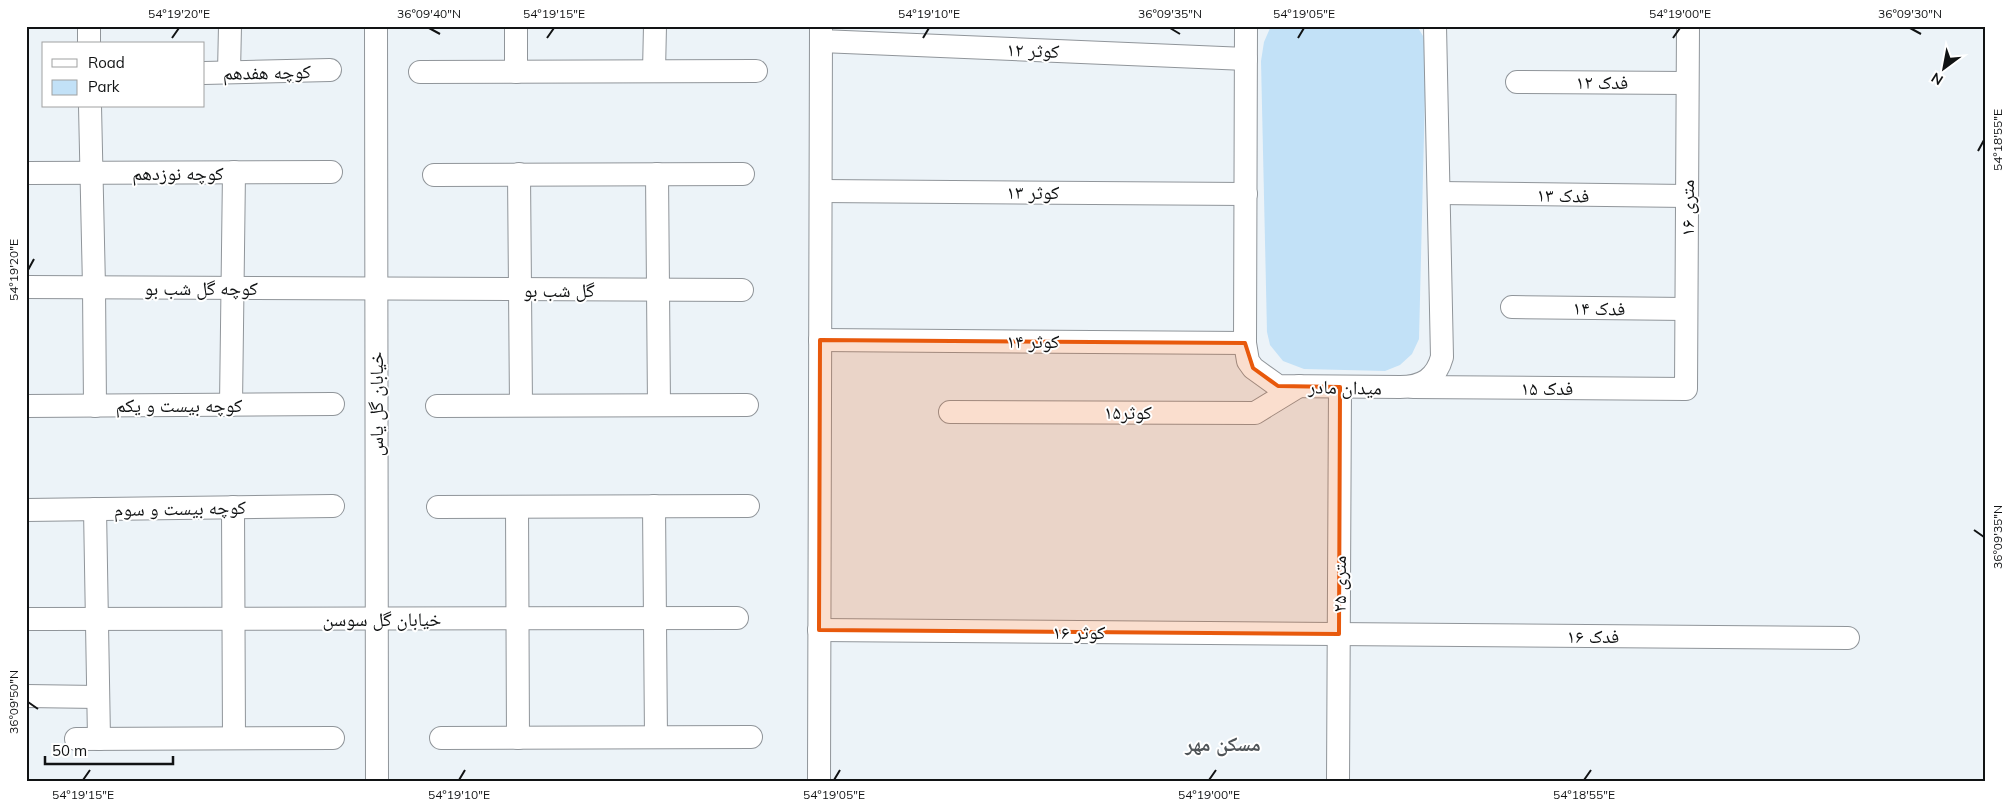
<svg xmlns="http://www.w3.org/2000/svg" width="2012" height="808" font-family="Mulish,'Noto Naskh Arabic',sans-serif">
<rect width="100%" height="100%" fill="#ecf3f8"/>
<polygon fill="#c2e1f7" points="1271,26 1417,26 1423,36 1426,53 1419,339 1412,354 1400,365 1385,371 1304,369 1283,361 1270,345 1267,332 1261,61 1264,42"/>
<g fill="none" stroke-linecap="round" stroke-linejoin="round">
<defs>
<g id="minor">
<polyline points="89,26 89,44"/>
<polyline points="376,26 377,782"/>
<path d="M1246,26L1245,343L1248,361L1253,368L1278,386L1400,387C1422,387 1436,379 1442,357L1435,26"/>
<polyline points="821,41 1246,59"/>
<polyline points="654,71 655,26"/>
<polyline points="229,72 230,26"/>
<polyline points="420,72 756,71"/>
<polyline points="516,72 516,26"/>
<polyline points="204,73 330,70"/>
<polyline points="1517,82 1687,83"/>
<polyline points="90,106 94,287 95,406"/>
<polyline points="26,173 331,172"/>
<polyline points="519,174 521,405"/>
<polyline points="657,174 659,405"/>
<polyline points="434,175 743,174"/>
<polyline points="821,191 1246,194"/>
<polyline points="1439,193 1687,196"/>
<polyline points="26,287 742,290"/>
<polyline points="1512,307 1686,309"/>
<polyline points="820,340 1245,343"/>
<polyline points="1413,387 1686,389 1688,26"/>
<polyline points="231,405 234,172"/>
<polyline points="26,406 333,404"/>
<polyline points="437,406 747,405"/>
<polyline points="950,412 1255,413 1299,386"/>
<polyline points="654,506 656,737"/>
<polyline points="233,507 234,738"/>
<polyline points="438,507 748,506"/>
<polyline points="517,507 518,738"/>
<polyline points="95,509 99,739"/>
<polyline points="26,510 333,506"/>
<polyline points="26,619 737,618"/>
<polyline points="819,630 1848,638"/>
<polyline points="26,696 98,697"/>
<polyline points="441,738 751,737"/>
<polyline points="76,739 333,738"/>
<polyline points="819,782 821,26"/>
<polyline points="1338,782 1340,387"/>
</g>
</defs>
<use href="#minor" stroke="#90959a" stroke-width="24"/>
<use href="#minor" stroke="#fff" stroke-width="22"/>
</g>
<path fill="#e8590c" fill-opacity="0.2" stroke="#e8590c" stroke-width="4" stroke-linejoin="round" d="M820,340L1245,343L1253,368L1278,386L1340,387L1339,634L819,630Z"/>
<path fill="none" stroke="#111314" stroke-width="2" d="M429,28L440,34M1170,28L1180,34M1910,28L1921,34M172,38L179,28M547,38L554,28M923,38L929,28M1298,38L1304,28M1673,38L1680,28M1978,151L1984,140M28,270L34,259M1974,530L1984,537M28,702L38,709M83,780L90,770M459,780L465,770M834,780L840,770M1209,780L1216,770M1584,780L1591,770"/>
<g text-anchor="middle" dominant-baseline="central" stroke-width="4" stroke-linejoin="round" paint-order="stroke">
<g font-size="19" fill="#111314" stroke="#fff">
<text transform="translate(1033 50) rotate(2)">کوثر ۱۲</text>
<text transform="translate(267 72) rotate(-1)">کوچه هفدهم</text>
<text x="1602" y="82">فدک ۱۲</text>
<text x="178" y="173">کوچه نوزدهم</text>
<text x="1033" y="192">کوثر ۱۳</text>
<text transform="translate(1563 195) rotate(1)">فدک ۱۳</text>
<text transform="translate(1687 208) rotate(-90)">۱۶ متری</text>
<text x="201" y="288">کوچه گل شب بو</text>
<text x="559" y="290">گل شب بو</text>
<text transform="translate(1599 308) rotate(1)">فدک ۱۴</text>
<text x="1033" y="341">کوثر ۱۴</text>
<text transform="translate(1345 387) rotate(1)">میدان مادر</text>
<text x="1547" y="388">فدک ۱۵</text>
<text transform="translate(376 404) rotate(-90)">خیابان گل یاس</text>
<text x="179" y="405">کوچه بیست و یکم</text>
<text x="1128" y="412">کوثر۱۵</text>
<text transform="translate(180 508) rotate(-1)">کوچه بیست و سوم</text>
<text transform="translate(1339 584) rotate(-90)">۲۵ متری</text>
<text x="382" y="619">خیابان گل سوسن</text>
<text x="1079" y="632">کوثر ۱۶</text>
<text x="1593" y="636">فدک ۱۶</text>
</g>
<g font-size="20" font-weight="bold" fill="#4f5458" stroke="#fff">
<text x="1223" y="743">مسکن مهر</text>
</g>
</g>
<rect width="2012" height="808" fill="none" stroke="#ffffff" stroke-width="55"/>
<rect x="42" y="42" width="162" height="65" fill="#ffffff" stroke="#a0a1a1"/>
<rect x="52" y="59" width="25" height="8" fill="#ffffff" stroke="#a0a1a1"/>
<text x="88" y="68" font-size="15" fill="#111314">Road</text>
<rect x="52" y="80" width="25" height="15" fill="#c2e1f7" stroke="#a0a1a1"/>
<text x="88" y="92" font-size="15" fill="#111314">Park</text>
<g transform="translate(1944 68) rotate(212)" stroke="#ffffff" stroke-width="4" paint-order="stroke">
<path d="M0-4L9 19L0 12L-9 19Z" fill="#111314"/>
<text y="-8" font-size="14" font-weight="bold" text-anchor="middle" fill="#111314">N</text>
</g>
<path d="M45 756v8h128v-8" fill="none" stroke="#111314" stroke-width="2.5"/>
<text x="52" y="756" font-size="15" fill="#111314" stroke="#ffffff" stroke-width="4" paint-order="stroke">50 m</text>
<rect x="28" y="28" width="1956" height="752" fill="none" stroke="#111314" stroke-width="2"/>
<g font-size="12" text-anchor="middle" fill="#111314">
<text x="179" y="18">54°19'20"E</text>
<text x="429" y="18">36°09'40"N</text>
<text x="554" y="18">54°19'15"E</text>
<text x="929" y="18">54°19'10"E</text>
<text x="1170" y="18">36°09'35"N</text>
<text x="1304" y="18">54°19'05"E</text>
<text x="1680" y="18">54°19'00"E</text>
<text x="1910" y="18">36°09'30"N</text>
<text transform="translate(1998 140) rotate(-90)" y="4">54°18'55"E</text>
<text transform="translate(14 270) rotate(-90)" y="4">54°19'20"E</text>
<text transform="translate(1998 537) rotate(-90)" y="4">36°09'35"N</text>
<text transform="translate(14 702) rotate(-90)" y="4">36°09'50"N</text>
<text x="83" y="799">54°19'15"E</text>
<text x="459" y="799">54°19'10"E</text>
<text x="834" y="799">54°19'05"E</text>
<text x="1209" y="799">54°19'00"E</text>
<text x="1584" y="799">54°18'55"E</text>
</g>
</svg>
